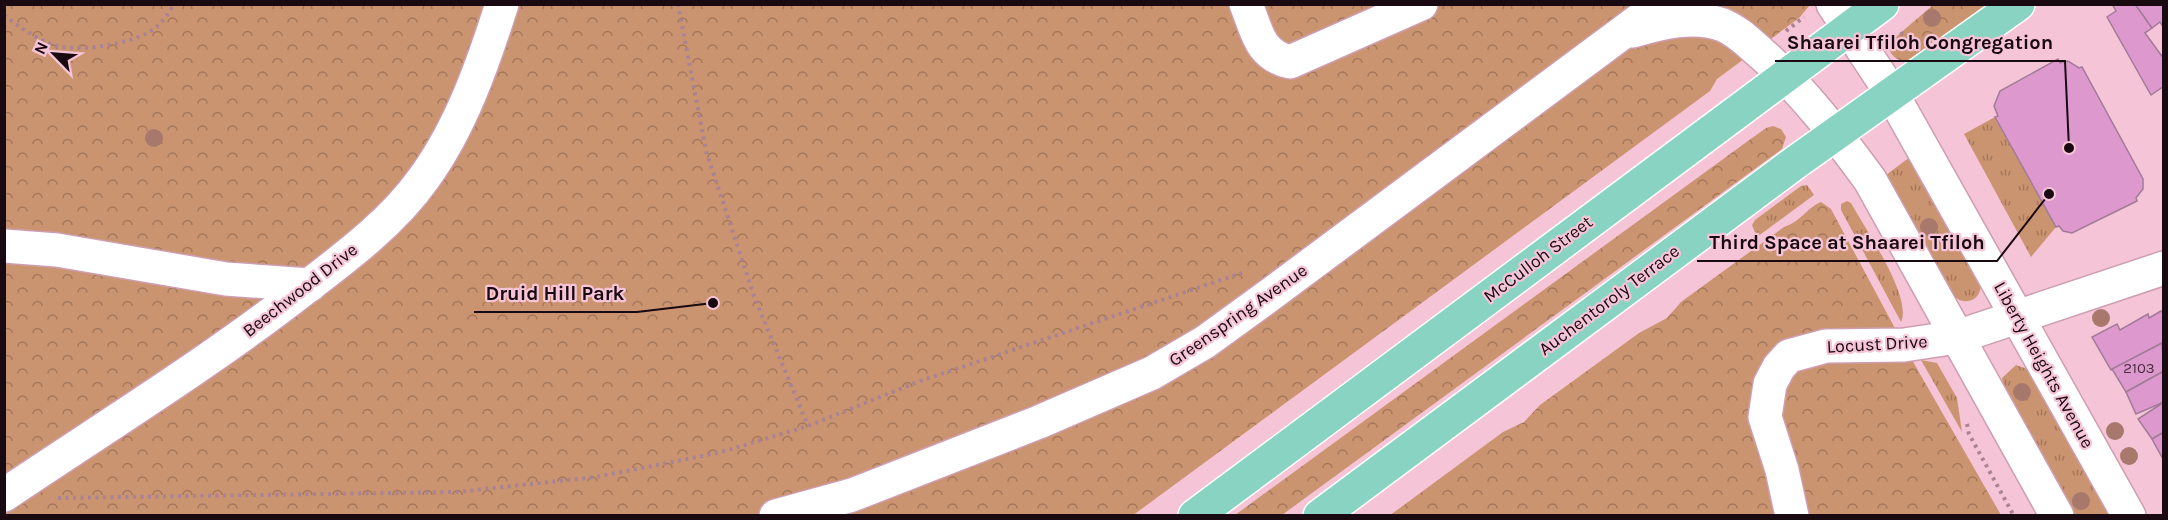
<svg xmlns="http://www.w3.org/2000/svg" width="2168" height="520" font-family="Karla,sans-serif">
<defs>
<pattern id="grass-tufts" width="24" height="20" patternUnits="userSpaceOnUse" patternTransform="scale(1.5)"><rect width="24" height="20" fill="#cb9470"/><path d="M3 7l-1-3M5 7V3M7 7l1-3M15 17l-1-3M17 17v-4M19 17l1-3" fill="none" stroke="#a4775b"/></pattern>
<pattern id="park-crowns" width="20" height="18" patternUnits="userSpaceOnUse" patternTransform="scale(1.5)"><rect width="20" height="18" fill="#cb9470"/><path d="M2 6a3 3 0 1 1 6 0M12 15a3 3 0 1 1 6 0" fill="none" stroke="#a4775b"/></pattern>
</defs>
<rect width="100%" height="100%" fill="#f6c4d7"/>
<g fill="url(#grass-tufts)">
<polygon points="1995,117 2056,227 2031,257 1964,134"/>
<path d="M1910,157L1981,283C1981,300 1967,306 1954,297L1886,175Z"/>
<polygon points="1807,185 1814,195 1757,237 1752,225 1755,220 1801,186"/>
<path d="M1847,201L1851,203C1864,227 1913,297 1901,322L1841,210V204Z"/>
<polygon points="1921,360 1937,363 1957,398 1962,432"/>
<polygon points="2016,365 2030,370 2111,515 2074,515 2003,388 2002,378"/>
</g>
<g fill="url(#park-crowns)">
<polygon points="4,5 1810,5 1799,18 1717,79 1710,91 1132,516 5,515"/>
<path d="M1933,5H1989L1912,60C1902,63 1893,59 1889,49L1890,42Z"/>
<polygon points="1773,126 1781,129 1786,137 1782,149 1282,515 1235,515 1741,146 1766,128"/>
<path d="M1821,202L1831,209L1912,360L2001,515L1389,516L1503,432L1524,422L1540,405L1639,333L1667,318L1681,302L1784,227C1802,221 1805,209 1821,202Z"/>
</g>
<g fill="#dd99ce" stroke="#a17b98" stroke-width="1.5">
<polygon points="2112,4 2135,4 2152,28 2145,33 2164,59 2164,86 2151,95 2107,17 2116,11"/>
<polygon points="2135,4 2164,4 2164,28 2160,22 2152,28"/>
<polygon points="2058,59 2060,63 2068,61 2079,68 2082,67 2143,179 2143,189 2136,198 2137,201 2072,233 2063,231 2059,226 2056,227 1995,117 1998,116 1994,106 2000,91"/>
<polygon points="2161,311 2164,313 2164,342 2111,370 2092,337 2117,324 2120,330 2148,314 2149,318"/>
<polygon points="2162,343 2164,371 2126,392 2112,369"/>
<polygon points="2164,371 2164,402 2136,414 2126,392"/>
<polygon points="2164,402 2164,432 2152,439 2138,419"/>
<polygon points="2164,432 2164,458 2163,459 2152,439"/>
</g>
<g fill="none" stroke-linecap="round" stroke-linejoin="round">
<defs>
<g id="minor">
<path d="M1246,4C1257,31 1259,55 1290,62L1421,4"/>
<polyline points="1833,4 1892,94 2129,516"/>
<path d="M1633,31C1660,23 1694,14 1723,25C1739,32 1750,44 1763,55C1804,92 1837,135 1870,180L2057,516"/>
<polyline points="4,246 57,250 226,279 310,285"/>
<path d="M4,495C105,427 209,363 304,289C346,257 393,222 424,178C461,127 483,64 502,4"/>
<polyline points="776,516 852,495 1039,422 1152,373 1205,342 1271,294 1661,4"/>
<polyline points="1792,516 1782,470 1765,417 1770,384 1779,367 1789,356 1826,346 1904,345 1957,337 2164,268"/>
</g>
<g id="major">
<polyline points="1195,516 1882,4"/>
<polyline points="1320,516 1796,162 2018,4"/>
</g>
</defs>
<use href="#minor" stroke="#ce9eb0" stroke-width="36"/>
<use href="#major" stroke="#fff" stroke-width="36"/>
<g stroke="#a98392" stroke-width="4" stroke-dasharray="3 4.5" stroke-linecap="butt">
<polyline points="678,4 706,151 755,299 808,426"/>
<path d="M4,15C18,26 32,36 48,43C72,54 126,45 149,32C160,26 168,15 174,4"/>
<polyline points="1786,31 1804,17"/>
<polyline points="1901,32 1908,43"/>
<polyline points="1967,424 1969,434 2014,516"/>
<polyline points="58,498 456,492 596,477 678,461 725,451 808,426 920,381 1242,273"/>
</g>
<use href="#minor" stroke="#fff" stroke-width="33"/>
<use href="#major" stroke="#88d3c2" stroke-width="33"/>
</g>
<g fill="#a8786d">
<circle cx="1932" cy="18" r="9"/>
<circle cx="154" cy="138" r="9"/>
<circle cx="1929" cy="227" r="9"/>
<circle cx="2101" cy="318" r="9"/>
<circle cx="2022" cy="392" r="9"/>
<circle cx="2115" cy="431" r="9"/>
<circle cx="2129" cy="456" r="9"/>
<circle cx="2081" cy="501" r="9"/>
</g>
<g text-anchor="middle" dominant-baseline="central" stroke-width="4.5" stroke-linejoin="round" paint-order="stroke">
<g font-size="15" fill="#4a2d40">
<text x="2139" y="368">2103</text>
</g>
<g font-size="18" fill="#190910" stroke="#f6c4d7">
<text transform="translate(1538 259) rotate(-37)">McCulloh Street</text>
<text transform="translate(300 290) rotate(-38)">Beechwood Drive</text>
<text transform="translate(1609 300) rotate(-37)">Auchentoroly Terrace</text>
<text transform="translate(1238 315) rotate(-35)">Greenspring Avenue</text>
<text transform="translate(1877 344) rotate(-3)">Locust Drive</text>
<text transform="translate(2044 365) rotate(61)">Liberty Heights Avenue</text>
</g>
</g>
<path fill="none" stroke="#190910" stroke-width="2" d="M2069 148L2065 61H1775M2049 194L1997 261H1697M713 303L637 312H474"/>
<g fill="#190910" stroke="#f6c4d7" stroke-width="2">
<circle cx="2069" cy="148" r="6"/>
<circle cx="2049" cy="194" r="6"/>
<circle cx="713" cy="303" r="6"/>
</g>
<g font-size="20" text-anchor="middle" font-weight="bold" fill="#190910" stroke="#f6c4d7" stroke-width="4.5" stroke-linejoin="round" paint-order="stroke">
<text x="1920" y="49">Shaarei Tfiloh Congregation</text>
<text x="1847" y="249">Third Space at Shaarei Tfiloh</text>
<text x="555" y="300">Druid Hill Park</text>
</g>
<rect width="2168" height="520" fill="none" stroke="#190910" stroke-width="12"/>
<g transform="translate(54 54) rotate(295)" stroke="#f6c4d7" stroke-width="4.5" paint-order="stroke">
<path d="M0-4.5L10 22L0 15L-10 22Z" fill="#190910"/>
<text y="-9" font-size="16" font-weight="bold" text-anchor="middle" fill="#190910">N</text>
</g>
</svg>
